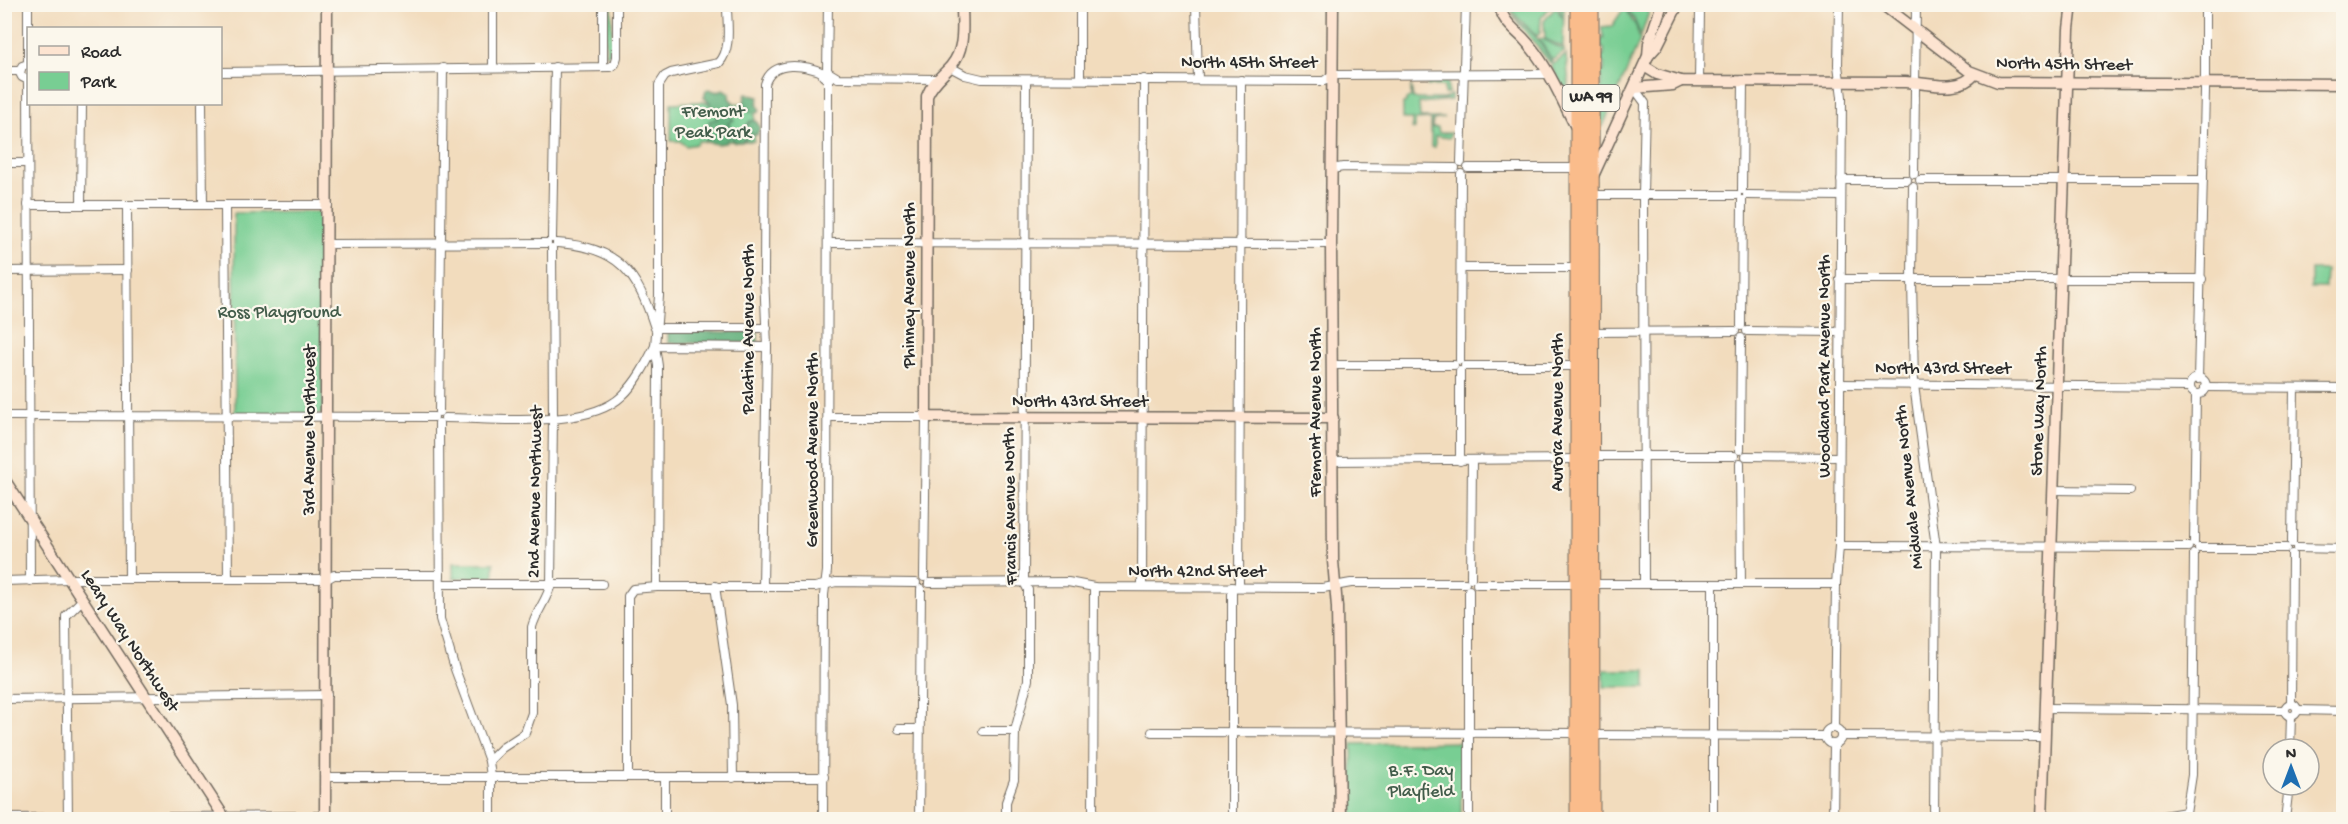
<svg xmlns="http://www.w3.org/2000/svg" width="2348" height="824" font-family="'Gochi Hand',sans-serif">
<rect width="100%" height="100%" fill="#fbf7ec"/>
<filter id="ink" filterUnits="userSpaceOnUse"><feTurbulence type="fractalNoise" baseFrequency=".0167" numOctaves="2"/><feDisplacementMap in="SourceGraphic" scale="12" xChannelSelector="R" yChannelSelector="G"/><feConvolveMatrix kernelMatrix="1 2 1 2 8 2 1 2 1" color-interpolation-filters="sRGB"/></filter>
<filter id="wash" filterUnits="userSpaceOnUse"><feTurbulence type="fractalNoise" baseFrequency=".008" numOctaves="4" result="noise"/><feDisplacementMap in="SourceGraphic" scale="24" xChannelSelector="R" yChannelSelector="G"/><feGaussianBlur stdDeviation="1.35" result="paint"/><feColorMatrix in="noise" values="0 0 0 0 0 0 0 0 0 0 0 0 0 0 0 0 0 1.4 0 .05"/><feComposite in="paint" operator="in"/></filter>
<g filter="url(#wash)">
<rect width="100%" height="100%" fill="#f2dcbd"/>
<g fill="#78ce93" stroke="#527c5f" stroke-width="1.5">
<polygon points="604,5 612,5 612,50 608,55 606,54"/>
<polygon points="1514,5 1549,5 1551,6 1541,18 1540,33 1537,36 1511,11 1511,7"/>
<polygon points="1564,5 1563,47 1545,39 1544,21 1556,7 1563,19 1559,6"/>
<polygon points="1623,6 1651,6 1641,36 1634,19"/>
<polygon points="1624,8 1636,26 1640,40 1603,126 1601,128 1601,71 1604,71 1604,63 1601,62 1601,56 1604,56 1604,48 1601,48 1601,39 1604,39 1601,27 1612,26"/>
<polygon points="1512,15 1537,38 1552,62 1550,63"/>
<polygon points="1541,38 1559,48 1564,49 1564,52 1552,60 1539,39"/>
<polygon points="1566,55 1569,85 1566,88 1563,88 1551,66"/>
<polygon points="1427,81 1448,81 1448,94 1444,94 1444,86 1427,86"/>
<polygon points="1411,85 1413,99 1444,99 1451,95 1451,100 1419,103 1420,118 1444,118 1433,120 1432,128 1438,128 1439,133 1451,133 1449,138 1435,136 1435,147 1431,147 1431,119 1415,120 1415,129 1412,129 1412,119 1403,119 1403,103 1406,102 1406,99 1411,98"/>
<polygon points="697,102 755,104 754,141 698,141 697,144 686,146 680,141 671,141 671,103"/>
<polygon points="323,212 323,414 235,415 234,213"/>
<polygon points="2311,270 2326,270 2325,288 2311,288"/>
<polygon points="453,563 494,563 494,577 453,578"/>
<rect x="1604" y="670" width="42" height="17"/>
<polygon points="1462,742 1461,819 1353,819 1352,744"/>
</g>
<g fill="#62b17d" stroke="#466e54" stroke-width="1.5">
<polygon points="709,89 717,92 723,89 730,93 729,98 733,102 728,113 734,120 728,123 730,126 725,129 729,137 726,143 717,144 705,142 710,128 709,121 717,119 717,117 709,110 710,102 704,98 706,90"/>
<path d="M746,94L759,97L757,103L760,111L757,113L750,112C745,101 742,107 746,94Z"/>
<polygon points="750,121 756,121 760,127 757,135 750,134 742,142 733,142 732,135 746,131 746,127"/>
<rect x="668" y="332" width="90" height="11"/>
</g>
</g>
<g filter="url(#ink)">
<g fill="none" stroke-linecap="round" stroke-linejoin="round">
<defs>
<g id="street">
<polyline points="28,4 28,64"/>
<polyline points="603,4 603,67"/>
<polyline points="1196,4 1198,80"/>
<polyline points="28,64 22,66 20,73 22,77 28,80"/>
<polyline points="950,67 965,75 982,79 1324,81 1332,75 1549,74"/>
<polyline points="493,68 493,4"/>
<polyline points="4,71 20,71"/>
<polyline points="220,72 610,67 615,64 617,57 617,4"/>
<polyline points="827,72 828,4"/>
<polyline points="832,76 828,80 823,76 828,72 838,78 937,79"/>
<polyline points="1080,79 1080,4"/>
<polyline points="28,80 30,581"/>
<polyline points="1699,81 1700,9"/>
<polyline points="1634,88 1645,103 1643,195 1644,584"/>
<polyline points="202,104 203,205"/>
<polyline points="1461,162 1466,4"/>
<polyline points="4,163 28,163"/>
<polyline points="1468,168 1577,168"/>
<polyline points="1332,169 1343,167 1455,168"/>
<polyline points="1914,174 1916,4"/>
<polyline points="1841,180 1907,180"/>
<polyline points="1920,180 2203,180"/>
<polyline points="1913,187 1912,279 1914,385 1936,547 1934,820"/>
<polyline points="1742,190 1743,80"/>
<polyline points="1591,195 1737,195"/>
<polyline points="1747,195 1841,196"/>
<polyline points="28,205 328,205"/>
<polyline points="81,205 82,104"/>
<polyline points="127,205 129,579"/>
<polyline points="225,205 228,579"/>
<polyline points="552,238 555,67"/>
<path d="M557,243C619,247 637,272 655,328H767"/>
<polyline points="828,243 1331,244"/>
<polyline points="328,244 547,243"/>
<polyline points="1461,268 1577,268"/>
<polyline points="4,271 128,270"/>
<polyline points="1840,279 2202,279"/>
<polyline points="1741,326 1742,200"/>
<polyline points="1747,331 1840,332"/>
<polyline points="1591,332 1735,331"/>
<polyline points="1460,360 1461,174"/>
<polyline points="1332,365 1454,365"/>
<polyline points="1465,366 1577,366"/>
<polyline points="1460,371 1460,461"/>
<circle cx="2198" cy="386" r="8"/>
<polyline points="2198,379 2205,92 2205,4"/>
<polyline points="1840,384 2190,387"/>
<polyline points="2205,387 2344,388"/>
<polyline points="439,412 443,68"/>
<polyline points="4,416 434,417"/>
<polyline points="828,417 926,417 924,577"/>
<path d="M445,418C492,418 587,430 622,396C637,382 646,364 655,346L767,347"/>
<polyline points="439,423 440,619 455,669 489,761"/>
<polyline points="1740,450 1741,338"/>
<polyline points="1591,456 1734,456"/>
<polyline points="1746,456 1839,457"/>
<polyline points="1333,461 1578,459"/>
<polyline points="1740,463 1741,584"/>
<polyline points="2054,490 2130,491"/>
<polyline points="2194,543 2196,394"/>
<polyline points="2292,543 2294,388"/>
<polyline points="1839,546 2188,547"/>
<polyline points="2199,548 2286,548"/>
<polyline points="2297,548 2344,549"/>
<polyline points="1471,578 1472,461"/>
<polyline points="4,581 69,579 327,579 334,575 440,575"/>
<polyline points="929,583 1068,582 1094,587 1323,588 1351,583 1465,583"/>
<polyline points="440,584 602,584"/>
<polyline points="1477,584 1578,584"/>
<polyline points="1592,584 1836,584"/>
<polyline points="715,586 732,705 733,778"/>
<path d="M763,586L767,347L764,275L765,84C772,59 806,65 824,73"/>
<path d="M657,587L658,366L655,346L659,296V85L665,76L671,73L719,63C732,49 727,24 727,6"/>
<polyline points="1142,587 1144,79"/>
<polyline points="1232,587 1232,820"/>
<polyline points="1239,587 1241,80"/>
<polyline points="4,699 327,695"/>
<circle cx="2291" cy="710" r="6"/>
<polyline points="2291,704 2292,554"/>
<polyline points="2046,708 2285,710"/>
<polyline points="2297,710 2344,711"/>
<polyline points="1834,727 1836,584 1839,546 1842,97 1838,65 1839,4"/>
<circle cx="1833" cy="736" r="8"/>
<polyline points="899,729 919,729"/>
<polyline points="983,731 1015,731"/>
<polyline points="1152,732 1576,733"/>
<polyline points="1592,735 1825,736"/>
<polyline points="1842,736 2045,737"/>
<polyline points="2290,749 2291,716"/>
<polyline points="325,777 824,777"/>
<polyline points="628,777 628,596 633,589 657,587 815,587 836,582 916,583"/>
<polyline points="4,818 325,816"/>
<polyline points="68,820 66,616 82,600"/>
<path d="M491,820V777L489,761L502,748L525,733L532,713V627C536,612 547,600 551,584L553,419L552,248"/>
<polyline points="665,820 665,778"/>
<polyline points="823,820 824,595 827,571 828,80"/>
<polyline points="919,820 921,589"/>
<polyline points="1006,820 1006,802 1014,780 1015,731 1028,680 1028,590 1024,582 1026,80"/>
<polyline points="1093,820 1094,587"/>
<polyline points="1469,820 1469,590"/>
<polyline points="1713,820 1713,584"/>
<polyline points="1833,820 1834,744"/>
<polyline points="2140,820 2186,812"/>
<polyline points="2185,820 2192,775 2194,554"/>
<polyline points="2285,820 2289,785"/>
</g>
<g id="secondary">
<path d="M962,4C962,26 966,48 951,66C942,76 932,83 927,96L926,417L1333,418"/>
<polyline points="1333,4 1331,244 1333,561 1337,607 1340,820"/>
<path d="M1500,4C1501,20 1513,28 1523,38C1547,63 1560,97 1576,127"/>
<polyline points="1882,4 1969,71 1998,82 2344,84"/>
<polyline points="1648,56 1657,46 1678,4"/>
<path d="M1644,66L1657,74L1681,81L1905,82C1927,82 1958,94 1975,74"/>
<polyline points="1634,88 1673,85 1681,81"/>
<polyline points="1593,176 1648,56 1649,43 1662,4"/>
<polyline points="4,479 226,820"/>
<polyline points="325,820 327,4"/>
<polyline points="2042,820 2069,29 2072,4"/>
</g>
<g id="highway">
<polyline points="1591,4 1592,820"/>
<polyline points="1578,820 1578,4"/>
</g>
</defs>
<use href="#street" stroke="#71695e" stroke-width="10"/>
<use href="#secondary" stroke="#71695e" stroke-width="13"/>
<use href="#highway" stroke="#71695e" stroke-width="17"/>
<use href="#street" stroke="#fff" stroke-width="8"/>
<use href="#secondary" stroke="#fde4d1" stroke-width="10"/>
<use href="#highway" stroke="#fabc8b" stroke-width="15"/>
</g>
</g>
<g text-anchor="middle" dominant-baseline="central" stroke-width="4.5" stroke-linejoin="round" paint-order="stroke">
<rect fill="#fbf7ec" stroke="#696865" stroke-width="1.5" x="1562.5" y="85" width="57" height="26" rx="4.5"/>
<g font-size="16" font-weight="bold" fill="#2b2b2b">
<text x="1591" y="98">WA 99</text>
</g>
<g font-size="18" fill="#2b2b2b" stroke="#fbf7ec">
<text x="1249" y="63">North 45th Street</text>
<text transform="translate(2064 65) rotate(1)">North 45th Street</text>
<text transform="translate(910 285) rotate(-90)">Phinney Avenue North</text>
<text transform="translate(749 329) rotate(-90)">Palatine Avenue North</text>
<text transform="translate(1825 366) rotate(-90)">Woodland Park Avenue North</text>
<text x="1943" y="369">North 43rd Street</text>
<text x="1080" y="402">North 43rd Street</text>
<text transform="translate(2040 411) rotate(-88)">Stone Way North</text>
<text transform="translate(1316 412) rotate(-90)">Fremont Avenue North</text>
<text transform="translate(1558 412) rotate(-90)">Aurora Avenue North</text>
<text transform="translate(310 430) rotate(-90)">3rd Avenue Northwest</text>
<text transform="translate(813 450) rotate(-90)">Greenwood Avenue North</text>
<text transform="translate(1910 487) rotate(-96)">Midvale Avenue North</text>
<text transform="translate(536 492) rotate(-89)">2nd Avenue Northwest</text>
<text transform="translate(1011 506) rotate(-91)">Francis Avenue North</text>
<text x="1197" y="572">North 42nd Street</text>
<text transform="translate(129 641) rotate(57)">Leary Way Northwest</text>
</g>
<g font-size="18" fill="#425c4a" stroke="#fbf7ec">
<text x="713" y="112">Fremont<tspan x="713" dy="21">Peak Park</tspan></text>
<text x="279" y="313">Ross Playground</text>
<text x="1421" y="771">B.F. Day<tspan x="1421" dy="21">Playfield</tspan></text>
</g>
</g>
<rect width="2348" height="824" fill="none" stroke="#fbf7ec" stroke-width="24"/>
<rect x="27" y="27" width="195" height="78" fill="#fbf7ec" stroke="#a8a59f" stroke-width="1.5"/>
<rect x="39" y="46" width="30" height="9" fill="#fde4d1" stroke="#a8a59f" stroke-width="1.5"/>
<text x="81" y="57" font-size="18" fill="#2b2b2b">Road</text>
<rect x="39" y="72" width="30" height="18" fill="#78ce93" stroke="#a8a59f" stroke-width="1.5"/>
<text x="81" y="87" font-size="18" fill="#2b2b2b">Park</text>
<g transform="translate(2291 767)"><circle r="28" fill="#fbf7ec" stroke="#a8a59f" stroke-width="1.5"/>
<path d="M0-4.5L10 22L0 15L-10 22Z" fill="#1f6fb2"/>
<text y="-9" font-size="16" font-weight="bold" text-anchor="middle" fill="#2b2b2b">N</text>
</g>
</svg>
